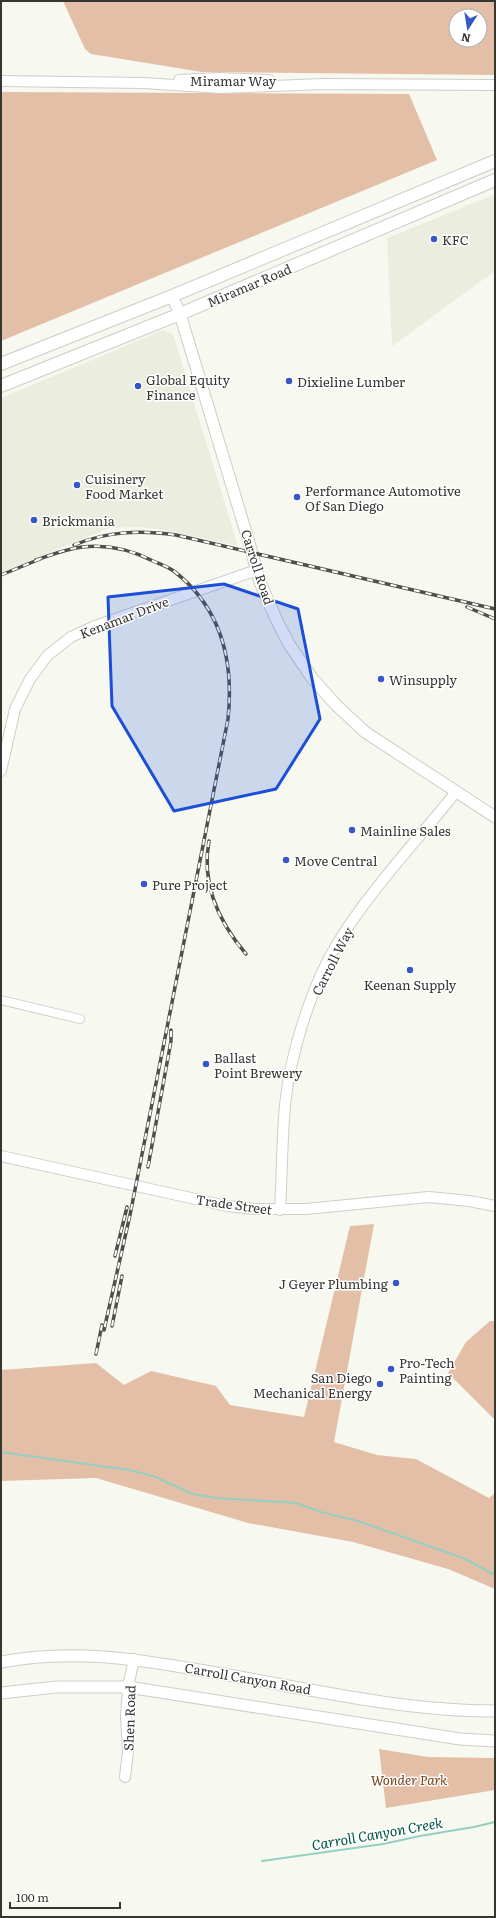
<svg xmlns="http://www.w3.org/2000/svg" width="496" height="1918" font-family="Literata,serif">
<rect width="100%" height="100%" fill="#f7f9f1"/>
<g fill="#ebeede">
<polygon points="495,194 495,271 392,346 387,238"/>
<polygon points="163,330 173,334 238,546 174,532 142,527 109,528 1,573 1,398"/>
</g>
<g fill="#e3bfa8" fill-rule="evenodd">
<path d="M63,1H495V75L202,72L91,54L85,49ZM456,16H480V40H456Z"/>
<polygon points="1,92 409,94 437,160 1,341"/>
<polygon points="374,1224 334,1442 377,1455 416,1459 489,1498 495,1493 495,1589 448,1569 353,1542 248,1523 96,1478 1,1481 1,1370 96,1363 124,1385 151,1371 216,1386 230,1405 304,1417 350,1226"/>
<polygon points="490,1321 495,1321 495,1420 448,1373 466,1342"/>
<polygon points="379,1749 428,1757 495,1758 495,1790 386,1808"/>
</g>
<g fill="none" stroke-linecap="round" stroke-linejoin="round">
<g stroke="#96cfc0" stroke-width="2">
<polyline points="1,1452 129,1470 153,1476 193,1494 217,1498 296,1503 321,1512 358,1521 463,1558 495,1575"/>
<polyline points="262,1861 383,1844 420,1836 474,1827 495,1822"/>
</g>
<defs>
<polyline id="minor" points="1,1000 80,1019"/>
<g id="tertiary">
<polyline points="179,80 218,78 269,80"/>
<polyline points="1,81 143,83 221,88 324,84 495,85"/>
<polyline points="1,771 15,709 30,679 48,655 71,637 95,626 257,570"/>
<polyline points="1,1156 227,1206 255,1209 306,1209 429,1197 469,1201 495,1206"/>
<path d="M280,1210C282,1175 282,1140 285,1105C290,1055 311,987 337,944C370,890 416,842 456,792"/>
<polyline points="125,1777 128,1752 126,1717 128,1687 134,1659"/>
</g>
<g id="secondary">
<polyline points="172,296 180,314 245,529"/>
<polyline points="246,532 260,582 277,621 289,644 312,678 336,705 365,732 495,817"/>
<path d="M1,1662C70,1649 131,1658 199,1670C297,1686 396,1711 495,1711"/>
<polyline points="1,1693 56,1687 128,1687 460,1739 495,1741"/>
</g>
<g id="primary">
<polyline points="1,364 172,296 495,161"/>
<polyline points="1,386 180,314 495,180"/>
</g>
</defs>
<use href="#minor" stroke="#cdcfc7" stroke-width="10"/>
<use href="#tertiary" stroke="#cdcfc7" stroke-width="12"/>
<use href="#secondary" stroke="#cdcfc7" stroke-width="13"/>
<use href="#primary" stroke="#cdcfc7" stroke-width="14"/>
<use href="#minor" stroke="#fff" stroke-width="8"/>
<use href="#tertiary" stroke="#fff" stroke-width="10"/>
<use href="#secondary" stroke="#fff" stroke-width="11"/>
<use href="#primary" stroke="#fff" stroke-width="12"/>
<defs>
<g id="rail">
<path d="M74,545C108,531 140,530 176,535L495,609"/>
<path d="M36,560C51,555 66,549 82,547C107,544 132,550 153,561C160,564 169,567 175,572C222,609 234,662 228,719L130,1215L104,1330"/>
<polyline points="1,575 40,559"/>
<polyline points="467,607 495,619"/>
<path d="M209,841C201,884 218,921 246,954"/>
<polyline points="148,1167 171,1041 171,1030"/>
<polyline points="115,1256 127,1207"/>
<polyline points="112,1326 122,1276"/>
<polyline points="96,1354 102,1325"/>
</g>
</defs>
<use href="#rail" stroke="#4e504b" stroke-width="3.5"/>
<use href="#rail" stroke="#fff" stroke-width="2" stroke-dasharray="6" stroke-linecap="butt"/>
</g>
<path fill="#1d4ed8" fill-opacity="0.2" stroke="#1d4ed8" stroke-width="3" stroke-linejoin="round" d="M224,584L298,609L320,719L276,789L174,811L112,706L108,597Z"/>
<g fill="#3756c7" stroke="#fff" stroke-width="1.5">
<circle cx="434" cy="239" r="4"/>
<circle cx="289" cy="381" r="4"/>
<circle cx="138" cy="386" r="4"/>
<circle cx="77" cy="485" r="4"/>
<circle cx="297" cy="497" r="4"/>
<circle cx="34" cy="520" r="4"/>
<circle cx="381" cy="679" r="4"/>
<circle cx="352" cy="830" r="4"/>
<circle cx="286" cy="860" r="4"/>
<circle cx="144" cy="884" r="4"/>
<circle cx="410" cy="970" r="4"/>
<circle cx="206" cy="1064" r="4"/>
<circle cx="396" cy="1283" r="4"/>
<circle cx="391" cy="1369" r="4"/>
<circle cx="380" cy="1384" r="4"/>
</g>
<g text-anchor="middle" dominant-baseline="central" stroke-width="3" stroke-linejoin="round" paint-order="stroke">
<g font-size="13" fill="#363733" stroke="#fff">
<text x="233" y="80">Miramar Way</text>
<text transform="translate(249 285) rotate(-23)">Miramar Road</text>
<text transform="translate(258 567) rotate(72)">Carroll Road</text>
<text transform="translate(124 617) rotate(-21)">Kenamar Drive</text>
<text transform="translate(332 961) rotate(-63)">Carroll Way</text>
<text transform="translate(234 1204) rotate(8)">Trade Street</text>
<text transform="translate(248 1678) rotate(10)">Carroll Canyon Road</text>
<text transform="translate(129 1718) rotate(-88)">Shen Road</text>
</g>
<g font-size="13" fill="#363733" stroke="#fff" text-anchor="start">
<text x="442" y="239">KFC</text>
<text x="146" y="379">Global Equity<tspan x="146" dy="15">Finance</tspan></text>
<text x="297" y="381">Dixieline Lumber</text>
<text x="85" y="478">Cuisinery<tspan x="85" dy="15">Food Market</tspan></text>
<text x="305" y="490">Performance Automotive<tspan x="305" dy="15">Of San Diego</tspan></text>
<text x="42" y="520">Brickmania</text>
<text x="389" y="679">Winsupply</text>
<text x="360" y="830">Mainline Sales</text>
<text x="294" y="860">Move Central</text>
<text x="152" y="884">Pure Project</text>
<text x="410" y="984" text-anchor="middle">Keenan Supply</text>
<text x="214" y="1057">Ballast<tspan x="214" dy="15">Point Brewery</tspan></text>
<text x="388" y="1283" text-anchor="end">J Geyer Plumbing</text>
<text x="399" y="1362">Pro-Tech<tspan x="399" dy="15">Painting</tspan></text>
<text x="372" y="1377" text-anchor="end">San Diego<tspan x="372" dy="15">Mechanical Energy</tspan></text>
</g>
<g font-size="13" font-style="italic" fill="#794318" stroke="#fff">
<text x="409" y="1779">Wonder Park</text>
</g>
<g font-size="14" font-style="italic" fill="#035547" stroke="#fff">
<text transform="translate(377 1833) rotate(-10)">Carroll Canyon Creek</text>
</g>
</g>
<rect width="496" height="1918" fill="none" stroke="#363733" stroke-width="4"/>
<g transform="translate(468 28) rotate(192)"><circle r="19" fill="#ffffff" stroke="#afafad"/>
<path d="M0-3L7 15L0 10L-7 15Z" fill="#3756c7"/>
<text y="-6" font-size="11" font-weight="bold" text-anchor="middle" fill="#363733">N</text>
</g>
<path d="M10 1902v6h110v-6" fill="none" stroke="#363733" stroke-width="2"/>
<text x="16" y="1902" font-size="12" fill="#363733" stroke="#ffffff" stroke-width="3" paint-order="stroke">100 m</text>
</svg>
